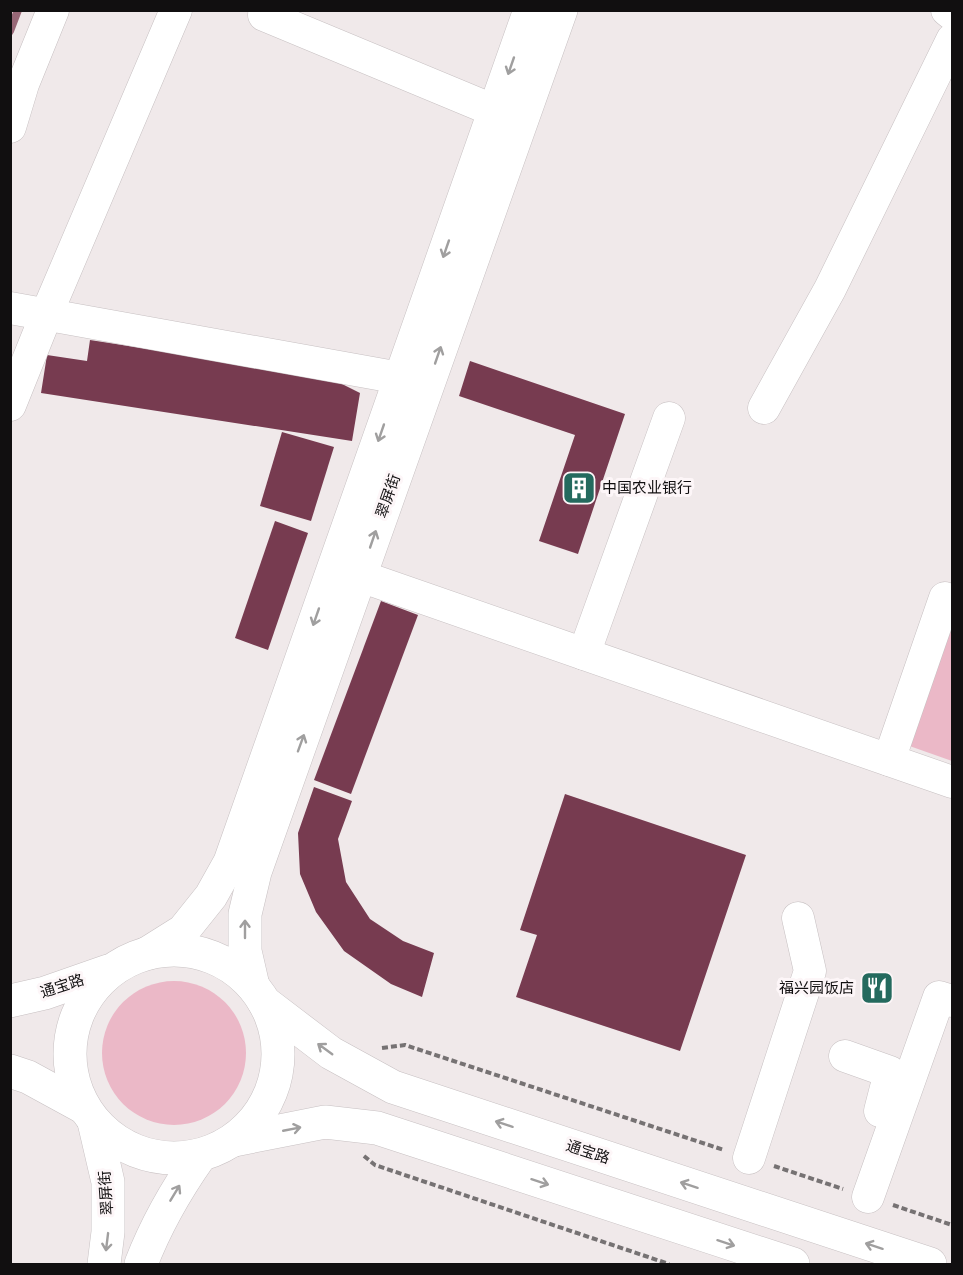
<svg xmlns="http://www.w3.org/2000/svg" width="963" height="1275" font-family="'Roboto Condensed','Noto Sans SC',sans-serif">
<rect width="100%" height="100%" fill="#f0e9ea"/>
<g fill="#ebb8c7">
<polygon points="952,608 952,761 901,743"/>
<circle cx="174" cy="1053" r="72"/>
</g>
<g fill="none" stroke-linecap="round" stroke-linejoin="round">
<polyline stroke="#986877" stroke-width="8" points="10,31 18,10"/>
</g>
<g fill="#773b50">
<polygon points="90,340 328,377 360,393 352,441 41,393 47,355 87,361"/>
<polygon points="470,361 625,414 578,554 539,541 575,435 459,396"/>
<polygon points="282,432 334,447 311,521 260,506"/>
<polygon points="275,521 308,533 268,650 235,638"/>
<polygon points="381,601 418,615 351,794 314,780"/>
<polygon points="314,787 352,801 338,839 346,882 370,919 403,941 434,953 422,997 391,984 344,951 316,912 300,874 298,833"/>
<polygon points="565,794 746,855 680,1051 516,997 537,935 520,930"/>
</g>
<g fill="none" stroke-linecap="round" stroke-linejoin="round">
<defs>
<g id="minor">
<polyline points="947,10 952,14"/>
<polyline points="264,15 495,111"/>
<polyline points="10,127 23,84 53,10"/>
<polyline points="10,308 400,378"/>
<polyline points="10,405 47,313 176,10"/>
<polyline points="764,408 830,289 952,40"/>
<polyline points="360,576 952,782"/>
<polyline points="584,654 669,418"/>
<polyline points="889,760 945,598 952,601"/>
<polyline points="845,1056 890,1072 880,1111"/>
<polyline points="749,1158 810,971 798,918"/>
<polyline points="868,1197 939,997 952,1001"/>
</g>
<g id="major">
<circle cx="174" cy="1054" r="104"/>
<polyline points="148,953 183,931 211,896 230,862 530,10"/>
<polyline points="253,986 245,951 245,914 255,872 561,10"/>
<polyline points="10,1001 45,993 108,971"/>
<polyline points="264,1002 331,1053 393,1087 930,1264"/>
<polyline points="10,1071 28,1077 83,1107"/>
<polyline points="94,1122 108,1182 108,1232 104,1264"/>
<polyline points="234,1140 325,1122 377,1128 793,1264"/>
<path d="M141,1264C156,1225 176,1190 200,1156"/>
</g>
</defs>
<use href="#minor" stroke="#c7c0c2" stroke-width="33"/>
<use href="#major" stroke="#c7c0c2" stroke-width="34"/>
<g stroke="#767273" stroke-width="4" stroke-dasharray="6 3" stroke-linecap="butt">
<polyline points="382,1048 405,1045 724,1150"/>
<polyline points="364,1156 375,1165 669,1264"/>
<polyline points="774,1166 843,1189"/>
<polyline points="893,1205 952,1225"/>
</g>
<use href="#minor" stroke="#fff" stroke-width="32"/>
<use href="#major" stroke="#fff" stroke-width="33"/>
</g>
<defs><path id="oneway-shaft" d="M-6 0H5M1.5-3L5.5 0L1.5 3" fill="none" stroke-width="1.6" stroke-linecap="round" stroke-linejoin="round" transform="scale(1.5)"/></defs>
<g stroke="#a09f9f">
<use href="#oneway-shaft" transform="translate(511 66) rotate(109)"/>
<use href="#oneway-shaft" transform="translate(446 249) rotate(109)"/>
<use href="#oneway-shaft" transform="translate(438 355) rotate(-71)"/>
<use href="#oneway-shaft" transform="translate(381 433) rotate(109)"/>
<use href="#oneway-shaft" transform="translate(373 539) rotate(-71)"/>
<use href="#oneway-shaft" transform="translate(316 617) rotate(109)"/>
<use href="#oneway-shaft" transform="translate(301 743) rotate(-70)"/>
<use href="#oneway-shaft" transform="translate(245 929) rotate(-90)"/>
<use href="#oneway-shaft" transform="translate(325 1049) rotate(-144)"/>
<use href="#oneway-shaft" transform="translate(504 1124) rotate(-162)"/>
<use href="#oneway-shaft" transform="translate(292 1129) rotate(-11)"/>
<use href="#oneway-shaft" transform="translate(540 1182) rotate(18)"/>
<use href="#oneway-shaft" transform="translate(689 1185) rotate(-162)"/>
<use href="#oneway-shaft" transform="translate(175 1193) rotate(-59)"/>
<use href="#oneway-shaft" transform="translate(107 1242) rotate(97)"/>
<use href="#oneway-shaft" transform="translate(726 1243) rotate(18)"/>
<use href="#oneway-shaft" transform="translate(874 1246) rotate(-162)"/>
</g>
<defs>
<symbol id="building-square" viewBox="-11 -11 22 22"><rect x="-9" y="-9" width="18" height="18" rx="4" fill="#246a5e" stroke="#fdf6f8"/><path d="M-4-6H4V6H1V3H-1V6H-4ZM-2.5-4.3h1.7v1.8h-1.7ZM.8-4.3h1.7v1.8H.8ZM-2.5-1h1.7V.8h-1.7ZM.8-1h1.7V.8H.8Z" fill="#fff"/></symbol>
<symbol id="restaurant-square" viewBox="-11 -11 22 22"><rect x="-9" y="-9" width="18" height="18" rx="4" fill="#246a5e" stroke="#fdf6f8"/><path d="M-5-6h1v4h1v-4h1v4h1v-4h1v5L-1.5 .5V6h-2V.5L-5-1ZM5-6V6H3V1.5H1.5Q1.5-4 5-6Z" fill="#fff"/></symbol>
</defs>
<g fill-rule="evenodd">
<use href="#building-square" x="560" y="469" width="38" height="38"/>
<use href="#restaurant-square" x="858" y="969" width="38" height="38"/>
</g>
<g text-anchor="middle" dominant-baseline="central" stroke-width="6" stroke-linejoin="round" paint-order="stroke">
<g font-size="15" fill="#110f10" stroke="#fdf6f8" text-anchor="start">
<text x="602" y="488">中国农业银行</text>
<text x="854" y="988" text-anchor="end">福兴园饭店</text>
</g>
<g font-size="15" fill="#110f10" stroke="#fdf6f8">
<text transform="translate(388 496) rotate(-71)">翠屏街</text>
<text transform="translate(62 986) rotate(-18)">通宝路</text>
<text transform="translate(588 1152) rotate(18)">通宝路</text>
<text transform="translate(106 1193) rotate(-94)">翠屏街</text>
</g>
</g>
<rect width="963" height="1275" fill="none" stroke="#110f10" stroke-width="24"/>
</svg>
